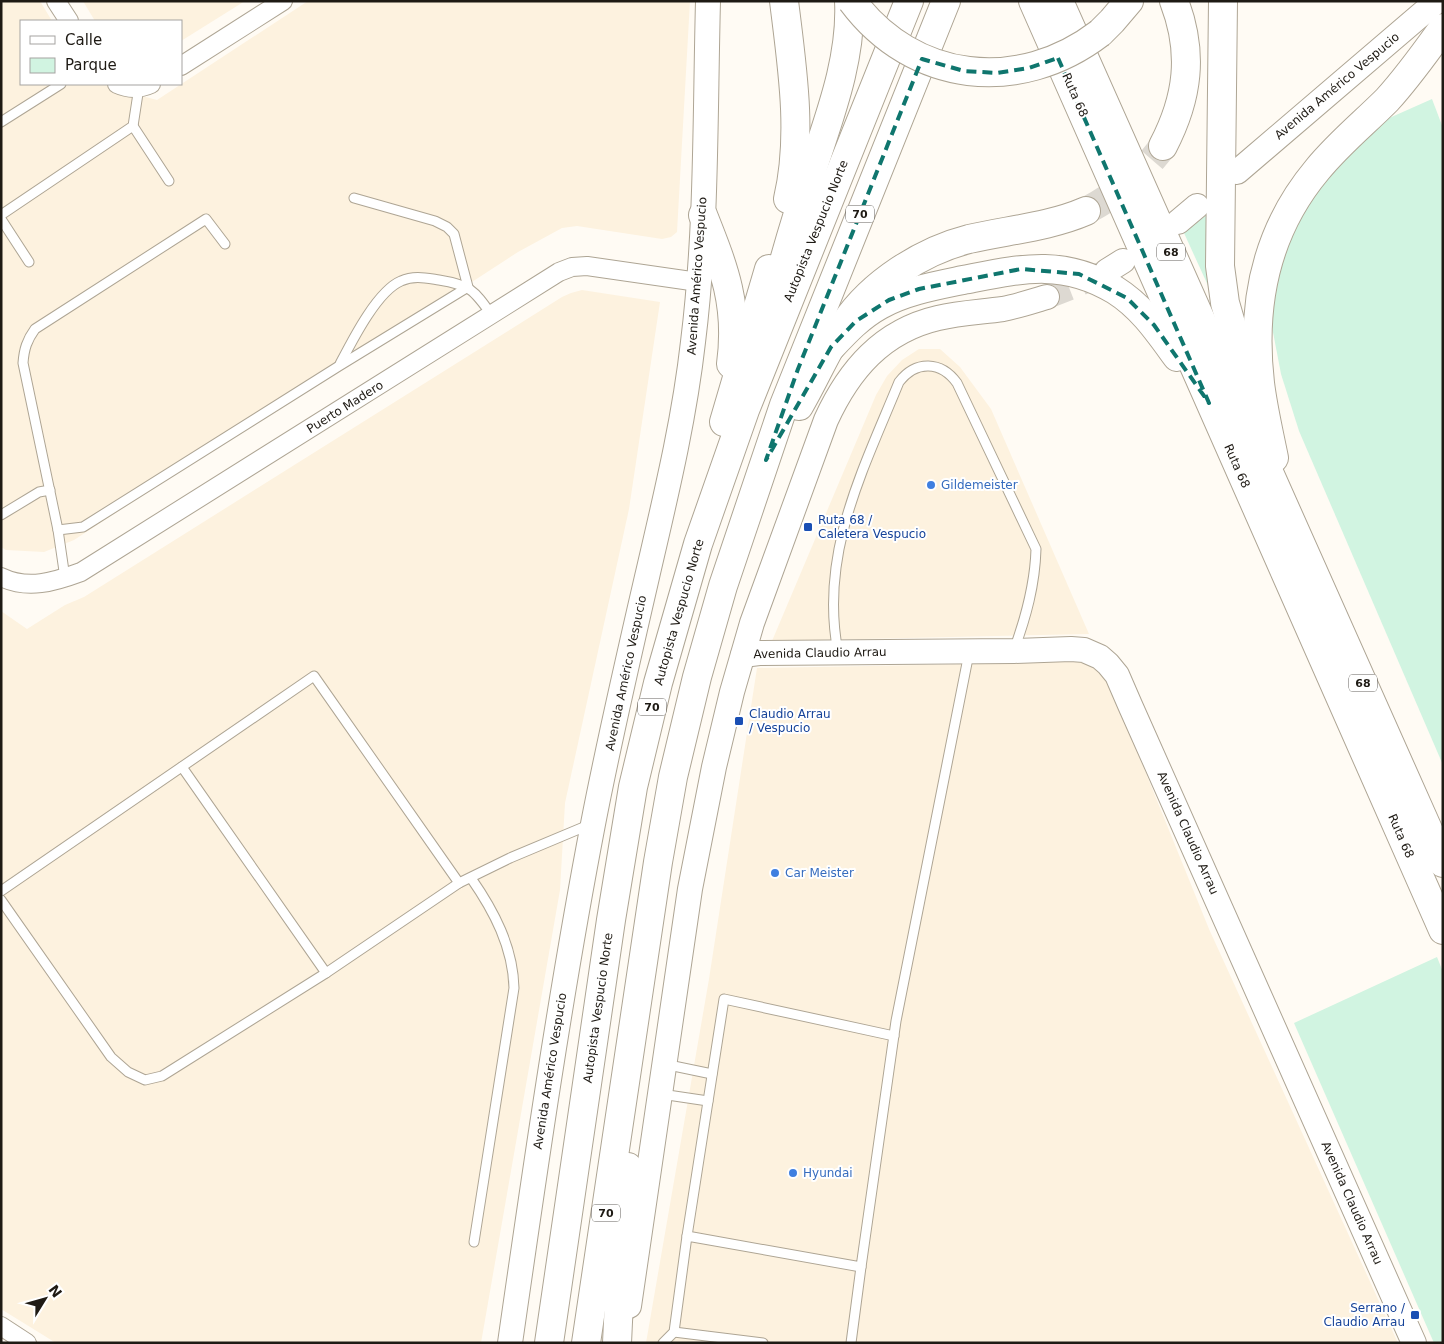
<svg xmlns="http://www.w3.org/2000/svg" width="1444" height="1344" font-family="'DejaVu Sans',sans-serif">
<rect width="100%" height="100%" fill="#fffbf4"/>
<g fill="#fdf2df">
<polygon points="1,1 40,1 52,21 21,21 21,84 106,84 116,89 157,100 308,1 690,1 677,232 671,237 662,239 577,226 562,228 518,252 74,540 44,552 6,550 1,547"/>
<polygon points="83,1 245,1 181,41 181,21 95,21"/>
<polygon points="582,290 660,302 629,509 565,803 560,890 481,1343 56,1343 1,1309 1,611 27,629 65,605 84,597 562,297 571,293"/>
<polygon points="919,349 940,349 960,367 991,409 1089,634 772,641 876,395 887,376 902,360"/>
<polygon points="1080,655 1105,672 1209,929 1398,1343 646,1343 709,979 757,668 977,664"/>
</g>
<g fill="#d1f4e1">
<polygon points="1432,99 1443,128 1443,765 1299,431 1281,374 1272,327 1273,281 1300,206 1360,131"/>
<polygon points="1210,212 1216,303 1184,233"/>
<polygon points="1437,957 1443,972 1443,1343 1434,1343 1294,1023"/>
</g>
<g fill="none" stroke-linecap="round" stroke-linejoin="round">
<polyline stroke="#ddd9d2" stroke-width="24" stroke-dasharray="24 12" stroke-linecap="butt" points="1047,297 1078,285 1103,273"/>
<path stroke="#ddd9d2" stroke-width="28" stroke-dasharray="28 14" stroke-linecap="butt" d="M1086,211C1117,194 1142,175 1163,146"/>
<defs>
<g id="lane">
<polyline points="1,122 61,84"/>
<polyline points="133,126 169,181"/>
<polyline points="1,215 133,126 139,87"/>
<polyline points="1,219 29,262"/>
<path d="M340,364C352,341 377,291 401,281C414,275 426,278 439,280C470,285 474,290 491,314"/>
<polyline points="1,515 39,492 50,490"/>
<polyline points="58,530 83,527 339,366 468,287 454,234 447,227 435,221 354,198"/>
<path d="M65,578L58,530L23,363C24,349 27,340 35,329L206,219L225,244"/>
<path d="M838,652C819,554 863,470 899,382C916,360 941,361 957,383L1036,549C1035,585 1026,617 1014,650"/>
<polyline points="182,767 326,973"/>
<path d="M471,878C494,911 513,947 514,988L474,1242"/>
<polyline points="1,891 314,676 459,883"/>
<polyline points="1,900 111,1057 128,1072 145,1080 162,1076 326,973 459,883 510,858 591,824"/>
<polyline points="664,1064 712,1074"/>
<polyline points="661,1094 708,1101"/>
<polyline points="687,1236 724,999 894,1036"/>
<polyline points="674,1332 763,1343"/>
<polyline points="663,1343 674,1332 687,1236 861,1267 896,1021 969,653"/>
<polyline points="851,1343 861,1267"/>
</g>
<g id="street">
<polyline points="56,1 69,21"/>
<polyline points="181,66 283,1"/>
<path d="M117,84C128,89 140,89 151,84"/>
<path d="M1,577C28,590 54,582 81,572L559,272L572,267L587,266L698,282"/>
<polyline points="1,1326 27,1343"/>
</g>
<g id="secondary">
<polyline points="1237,172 1437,1"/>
<polyline points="1178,222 1197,206"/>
<polyline points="1107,271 1123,261"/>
<polyline points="743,655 759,653 1014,651 1071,649 1084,650 1100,657 1108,664 1117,675 1130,705 1414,1343"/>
<path d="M629,1306L690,889L714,767L732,692L752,623L826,420C849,370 882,331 938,318C959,313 981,312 1003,309C1018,306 1033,301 1047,297"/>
<path d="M510,1343C535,1169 560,996 593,824C609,741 628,659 647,577C665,499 684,422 693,342C707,230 705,115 708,1"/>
</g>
<g id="highway">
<path d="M784,1C792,66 803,135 788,199"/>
<polyline points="1033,1 1443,930"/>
<polyline points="1059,1 1443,863"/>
<polyline points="1223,1 1220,266 1225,303 1249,386"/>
<polyline points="1100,33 1112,21 1129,1"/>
<path d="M1163,146C1188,98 1194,53 1174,1"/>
<path d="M703,215C724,268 739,305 731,364"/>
<path d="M775,294C786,252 799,209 813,167C830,115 852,58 849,1"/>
<path d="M831,347C846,331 860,316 880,305C906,291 934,286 963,280C1020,269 1062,258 1115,290C1142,307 1158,331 1177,357"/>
<path d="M799,406C815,379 827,349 845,323C872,283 922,251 969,239C1008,230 1049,227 1086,211"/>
<polyline points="724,422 769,269"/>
<path d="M1274,458C1269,433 1263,408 1260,383C1251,305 1266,231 1317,170C1338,144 1364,123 1387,100C1408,77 1425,53 1443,28"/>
<polyline points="549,1343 611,920 633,787 658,683 698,544 745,410 909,1"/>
<polyline points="586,1343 658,862 673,777 697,677 723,586 784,405 946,1"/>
<polyline points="617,1343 621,1258 625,1220 628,1167"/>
</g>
</defs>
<use href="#lane" stroke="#aea594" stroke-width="11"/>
<use href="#street" stroke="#aea594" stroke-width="20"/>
<use href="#secondary" stroke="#aea594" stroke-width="26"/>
<use href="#highway" stroke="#aea594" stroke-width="30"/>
<use href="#lane" stroke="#fff" stroke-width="9"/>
<use href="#street" stroke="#fff" stroke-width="18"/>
<use href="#secondary" stroke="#fff" stroke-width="24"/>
<use href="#highway" stroke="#fff" stroke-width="28"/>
<defs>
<path id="highway-bridge" d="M852,1C913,83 1019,95 1100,33"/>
</defs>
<use href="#highway-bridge" stroke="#aea594" stroke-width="30" stroke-linecap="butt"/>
<use href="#highway-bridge" stroke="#fff" stroke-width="28"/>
</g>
<path fill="none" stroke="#0f766e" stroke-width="4" stroke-dasharray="10 6" stroke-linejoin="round" d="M1058,58L1209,403L1154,325L1127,298L1079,274L1021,269L919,289L889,300L856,321L831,347L766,460L798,369L922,59L964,71L997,73L1029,68Z"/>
<g fill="#3f7fe0" stroke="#fff" stroke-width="2">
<circle cx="931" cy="485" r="5"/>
<circle cx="775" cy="873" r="5"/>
<circle cx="793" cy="1173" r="5"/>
</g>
<g fill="#1a4fb4" stroke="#fff" stroke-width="2">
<rect x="803" y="522" width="10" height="10" rx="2.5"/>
<rect x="734" y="716" width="10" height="10" rx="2.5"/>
<rect x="1410" y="1310" width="10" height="10" rx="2.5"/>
</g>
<g text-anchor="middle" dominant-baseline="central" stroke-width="4" stroke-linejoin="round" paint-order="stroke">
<g fill="#fff" stroke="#625f5a" stroke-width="1">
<rect x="846" y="205.5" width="28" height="17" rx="4"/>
<rect x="1157" y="243.5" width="28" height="17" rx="4"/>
<rect x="1349" y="674.5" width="28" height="17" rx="4"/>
<rect x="638" y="698.5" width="28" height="17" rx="4"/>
<rect x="592" y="1204.5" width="28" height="17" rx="4"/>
</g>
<g font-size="11" font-weight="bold" fill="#1e1a14">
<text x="860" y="214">70</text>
<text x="1171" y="252">68</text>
<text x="1363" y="683">68</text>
<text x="652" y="707">70</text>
<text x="606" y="1213">70</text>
</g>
<g font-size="12" fill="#1e1a14" stroke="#fff">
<text transform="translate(1337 86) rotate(-40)">Avenida Américo Vespucio</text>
<text transform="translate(1075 95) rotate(66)">Ruta 68</text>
<text transform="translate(816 231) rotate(-68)">Autopista Vespucio Norte</text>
<text transform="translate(697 276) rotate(-86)">Avenida Américo Vespucio</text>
<text transform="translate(345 407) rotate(-32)">Puerto Madero</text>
<text transform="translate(1237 466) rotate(66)">Ruta 68</text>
<text transform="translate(679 612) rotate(-74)">Autopista Vespucio Norte</text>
<text transform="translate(820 653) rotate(-1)">Avenida Claudio Arrau</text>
<text transform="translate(626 673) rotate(-78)">Avenida Américo Vespucio</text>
<text transform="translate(1188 833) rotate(66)">Avenida Claudio Arrau</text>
<text transform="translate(1401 836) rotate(66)">Ruta 68</text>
<text transform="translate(598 1008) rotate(-82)">Autopista Vespucio Norte</text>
<text transform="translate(550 1071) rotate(-81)">Avenida Américo Vespucio</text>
<text transform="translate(1352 1203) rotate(66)">Avenida Claudio Arrau</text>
</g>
<g font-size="12" fill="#366cbe" stroke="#fff" text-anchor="start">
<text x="941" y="485">Gildemeister</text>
<text x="785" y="873">Car Meister</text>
<text x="803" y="1173">Hyundai</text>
</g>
<g font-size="12" fill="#164399" stroke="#fff" text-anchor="start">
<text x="818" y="520">Ruta 68 /<tspan x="818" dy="14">Caletera Vespucio</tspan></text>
<text x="749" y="714">Claudio Arrau<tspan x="749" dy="14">/ Vespucio</tspan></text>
<text x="1405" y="1308" text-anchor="end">Serrano /<tspan x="1405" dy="14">Claudio Arrau</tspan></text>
</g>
</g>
<rect width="1444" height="1344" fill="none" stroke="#1e1a14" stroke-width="5"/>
<rect x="20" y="20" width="162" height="65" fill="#ffffff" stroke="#a5a3a1"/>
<rect x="30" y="36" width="25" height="8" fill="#ffffff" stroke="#a5a3a1"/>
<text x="65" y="45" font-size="15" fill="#1e1a14">Calle</text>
<rect x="30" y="58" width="25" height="15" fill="#d1f4e1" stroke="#a5a3a1"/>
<text x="65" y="70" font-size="15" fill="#1e1a14">Parque</text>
<g transform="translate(45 1299) rotate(53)" stroke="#ffffff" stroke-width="4" paint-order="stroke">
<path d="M0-4L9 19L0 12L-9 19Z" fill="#1e1a14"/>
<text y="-8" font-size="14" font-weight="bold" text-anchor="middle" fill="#1e1a14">N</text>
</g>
</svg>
